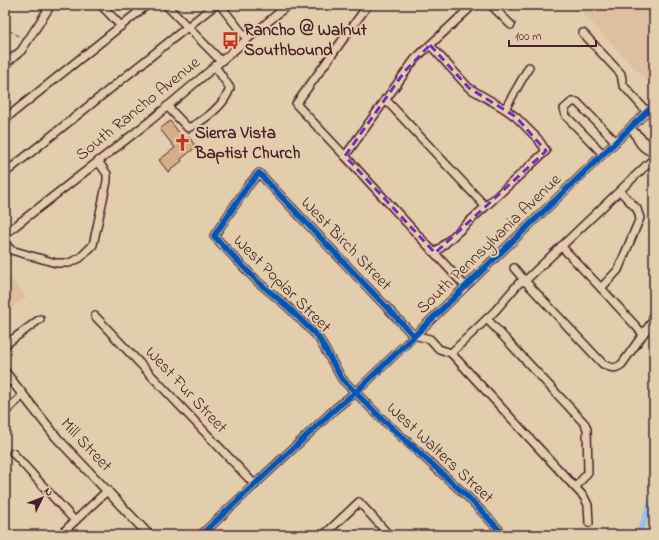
<svg xmlns="http://www.w3.org/2000/svg" width="659" height="540" font-family="'Indie Flower',sans-serif">
<rect width="100%" height="100%" fill="#e2cdac"/>
<filter id="ink" filterUnits="userSpaceOnUse"><feTurbulence type="fractalNoise" baseFrequency=".025" numOctaves="2"/><feDisplacementMap in="SourceGraphic" scale="8" xChannelSelector="R" yChannelSelector="G"/><feConvolveMatrix kernelMatrix="1 2 1 2 8 2 1 2 1" color-interpolation-filters="sRGB"/></filter>
<g filter="url(#ink)">
<g fill="#dcc09f">
<polygon points="575,5 651,5 654,9 654,88"/>
<polygon points="5,271 26,297 5,313"/>
<polygon points="5,391 16,406 5,416"/>
<polygon points="654,511 654,535 644,535"/>
</g>
<g fill="none" stroke-linecap="round" stroke-linejoin="round">
<polyline stroke="#92c2ed" stroke-width="6" points="638,535 654,497"/>
</g>
<polygon fill="#d7ac88" stroke="#4a1f2b" points="170,121 185,140 189,137 196,147 181,159 182,161 168,172 159,160 175,148 160,129"/>
<g fill="none" stroke-linecap="round" stroke-linejoin="round">
<defs>
<g id="minor">
<polyline points="101,5 121,26"/>
<polyline points="166,5 221,61"/>
<polyline points="220,5 247,39"/>
<polyline points="491,5 511,25"/>
<polyline points="583,33 621,74 623,85 647,112"/>
<polyline points="430,45 469,88 505,109 516,117 538,139 546,151 435,253"/>
<polyline points="5,64 21,51 51,5"/>
<polyline points="385,99 485,206"/>
<path d="M167,106L188,128C204,121 225,105 230,88L215,66"/>
<polyline points="505,109 529,67"/>
<polyline points="5,119 147,5"/>
<polyline points="630,128 650,146 654,153"/>
<path d="M635,134C638,142 644,150 653,152"/>
<polyline points="603,154 566,116 564,109 572,102 577,102 616,142"/>
<polyline points="345,156 296,104 368,5"/>
<path d="M654,158L525,281L603,364C610,368 615,370 622,364L654,319"/>
<polyline points="5,173 215,5"/>
<polyline points="620,191 637,209 640,218 618,270 601,288 643,334"/>
<polyline points="5,234 150,121 288,5"/>
<polyline points="5,243 11,250 56,263 69,263 80,258 93,245 107,181 107,174 98,161"/>
<polyline points="561,246 601,288"/>
<polyline points="465,286 345,156 415,59 473,5"/>
<polyline points="95,316 255,485"/>
<polyline points="487,319 585,424 587,429 588,472 576,487"/>
<polyline points="5,345 40,319"/>
<polyline points="451,353 495,311 519,283 525,281 514,268"/>
<polyline points="5,412 23,395"/>
<polyline points="13,453 75,521"/>
<polyline points="60,535 108,490"/>
<polyline points="201,535 335,409 356,392 654,105"/>
<polyline points="324,535 359,502 389,535"/>
<polyline points="504,535 469,498 380,417 342,379 318,337 288,307 258,282 214,236 247,187 259,173 413,335 430,339 439,349 451,353 584,497 588,505 589,523"/>
</g>
<polyline id="major" points="5,372 57,438 149,535"/>
</defs>
<use href="#minor" stroke="#4a1f2b" stroke-width="10"/>
<use href="#major" stroke="#4a1f2b" stroke-width="11"/>
<polyline stroke="#4a1f2b" stroke-width="1" stroke-dasharray="3 3" stroke-linecap="butt" points="5,28 22,38"/>
<use href="#minor" stroke="#e2cdac" stroke-width="7"/>
<use href="#major" stroke="#e2cdac" stroke-width="8"/>
<defs>
<g id="cycleway">
<polyline points="413,335 259,173 247,187 214,236 258,282 288,307 318,337 342,379 380,417 469,498 504,535"/>
<polyline points="201,535 335,409 356,392 654,105"/>
</g>
</defs>
<use href="#cycleway" stroke="#e2cdac" stroke-width="8"/>
<use href="#cycleway" stroke="#0057b8" stroke-width="6"/>
</g>
</g>
<path fill="none" stroke="#7b2cbf" stroke-width="3" stroke-dasharray="8 5" stroke-linejoin="round" d="M430,45L469,88L516,117L546,151L435,253L345,156L405,71Z"/>
<defs>
<symbol id="bus-bare" viewBox="-9 -9 18 18"><path d="M-5-6H5V4H4V6H2V4H-2V6H-4V4H-5ZM-3.5-4V0h7V-4ZM-3.5 1.2v1.5H-2V1.2ZM2 1.2v1.5H3.5V1.2Z" fill="#c8321e" stroke="#e2cdac" stroke-width="2.5" paint-order="stroke"/></symbol>
<symbol id="church-bare" viewBox="-9 -9 18 18"><path d="M-1.2-6h2.4v3.5h3.3v2.4h-3.3V6h-2.4V-.1h-3.3v-2.4h3.3Z" fill="#c8321e" stroke="#e2cdac" stroke-width="2.5" paint-order="stroke"/></symbol>
</defs>
<g fill-rule="evenodd">
<use href="#bus-bare" x="218" y="28" width="25" height="25"/>
<use href="#church-bare" x="170" y="130" width="25" height="25"/>
</g>
<g text-anchor="middle" dominant-baseline="central" stroke-width="4" stroke-linejoin="round" paint-order="stroke">
<g font-size="17" font-weight="bold" fill="#4a1f2b" stroke="#e2cdac" text-anchor="start">
<text x="244" y="30">Rancho @ Walnut<tspan x="244" dy="20">Southbound</tspan></text>
<text x="195" y="133">Sierra Vista<tspan x="195" dy="20">Baptist Church</tspan></text>
</g>
<g font-size="17" fill="#4a1f2b" stroke="#e2cdac">
<text transform="translate(138 109) rotate(-39)">South Rancho Avenue</text>
<text transform="translate(346 244) rotate(46)">West Birch Street</text>
<text transform="translate(489 244) rotate(-44)">South Pennsylvania Avenue</text>
<text transform="translate(282 284) rotate(45)">West Poplar Street</text>
<text transform="translate(186 390) rotate(47)">West Fur Street</text>
<text transform="translate(86 445) rotate(47)">Mill Street</text>
<text transform="translate(440 453) rotate(43)">West Walters Street</text>
</g>
</g>
<rect width="659" height="540" fill="none" stroke="#e2cdac" stroke-width="20"/>
<rect x="10" y="10" width="639" height="520" fill="none" stroke="#4a1f2b" stroke-width="1.5" filter="url(#ink)"/>
<g transform="translate(42 498) rotate(47)" stroke="#e2cdac" stroke-width="3" paint-order="stroke">
<path d="M0-3L7 15L0 10L-7 15Z" fill="#4a1f2b"/>
<text y="-6" font-size="11" font-weight="bold" text-anchor="middle" fill="#4a1f2b">N</text>
</g>
<path d="M509 40v6h87v-6" fill="none" stroke="#4a1f2b" stroke-width="2"/>
<text x="515" y="40" font-size="12" fill="#4a1f2b" stroke="#e2cdac" stroke-width="3" paint-order="stroke">100 m</text>
</svg>
